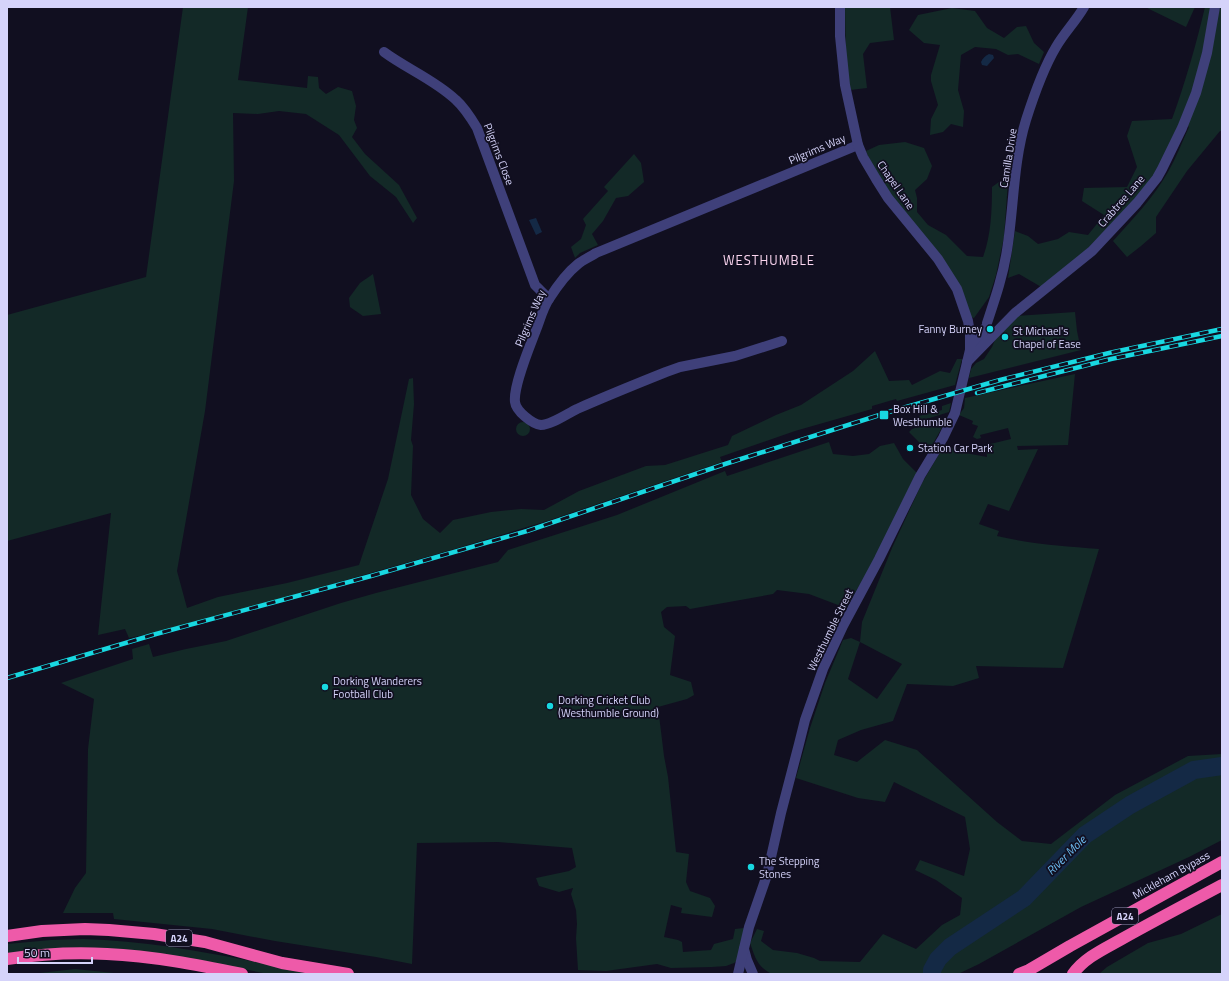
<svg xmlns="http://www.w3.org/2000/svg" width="1229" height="981" font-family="'Titillium Web',sans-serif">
<rect width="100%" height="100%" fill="#110f20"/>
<g fill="#132927" fill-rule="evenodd">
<polygon points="183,7 248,7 238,80 307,88 308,76 318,77 319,88 326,94 338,87 352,91 356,106 354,120 357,128 352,137 365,154 399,185 417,218 413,223 396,197 370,176 339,135 306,114 279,111 258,114 233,113 234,181 205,411 177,571 187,608 218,597 287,583 359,565 388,479 409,379 413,378 414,404 411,440 413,446 411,495 423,519 440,533 453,520 491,512 521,509 544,510 579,491 646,466 665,465 728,445 732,436 776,415 801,405 853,371 875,351 889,381 909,380 912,385 940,371 950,373 957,359 962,359 955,385 897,401 896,399 872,406 872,409 795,431 720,457 722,462 547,521 458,548 276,600 148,634 129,638 125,629 98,635 111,513 7,541 7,315 146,277"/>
<polygon points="845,7 890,7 894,40 870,43 863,54 867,88 850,90 846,69"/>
<polygon points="1145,7 1195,7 1186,27"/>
<path d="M1205,7H1222V131H1220L1187,171L1156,217V233L1141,246L1127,257L1113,241C1133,219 1153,198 1168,172C1176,158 1182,142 1189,127L1181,123L1158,171L1133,202L1086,250L1043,288L1019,274L1008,278L1015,231L1028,236L1038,244L1058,239L1069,232L1088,235L1104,215L1082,201L1084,188L1127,187L1137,167L1127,136L1132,121L1172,119C1185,83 1196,45 1205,7Z"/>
<polygon points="952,8 975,11 987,28 1004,38 1017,27 1026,26 1034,43 1044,52 1039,64 1018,54 1008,55 996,49 975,47 961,55 958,90 964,111 963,127 951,124 943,132 930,135 931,119 938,105 931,81 931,75 940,45 924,43 909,30 918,15"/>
<path d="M905,142L924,148L932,166L927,179L915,190L917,198V212L928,225L946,235L967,256L983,257C991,236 992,210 992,187L1003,179L1008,181L1004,237L996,275L989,297L974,318L970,317L871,164L866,151L879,145Z"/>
<polygon points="634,154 641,163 644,182 628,196 616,198 603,221 592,234 598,245 580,253 575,258 571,247 581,239 586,225 583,219 608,191 604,187"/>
<polygon points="373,274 381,314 363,316 350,307 349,298 360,283"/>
<polygon points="1075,312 1077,331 1081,350 969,378 971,369 976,363 984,359 992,347 995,340 1015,316"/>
<path d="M1075,374L1068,445L1017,446L1018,450L1038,449L1009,511L988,504L979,524L999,531L997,536C1031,544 1064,546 1099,549L1063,668L976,666L979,678L953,686L907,684L893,721L861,730L838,740L834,755L857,762L885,740L917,750L997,822L1022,841L1051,844L1115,795L1188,756L1222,754V840L1189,857L1081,907L979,964L958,974H772C757,967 755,957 750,943L757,929L764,931L761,941L773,950L797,953L814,958L820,961L860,962L883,934L916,949L942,925L960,915L962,898L936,880L915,870L920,860L964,876L970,849L965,817L894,782L885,802L858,798L796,778L810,728L825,683L843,640L851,638L860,642L862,622L892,548L922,483L945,444L960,452L987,457L986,445L1011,439L1008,428L980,435L981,438L977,439L973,437L978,426L972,424L973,421L959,415L964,408L965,398ZM860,642L902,664L877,699L848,679Z"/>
<polygon points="951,403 949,412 920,421 919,416 942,410 942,406"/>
<polygon points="948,417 927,454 918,441 909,432 912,429"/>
<circle cx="523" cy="429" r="7"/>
<polygon points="829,442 833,454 853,456 869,454 880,446 894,443 903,459 918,474 878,554 846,608 809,594 777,590 773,594 690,609 686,606 667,607 661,612 664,627 675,636 670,675 691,682 694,695 687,699 658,707 664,756 668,777 676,852 689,854 686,882 690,891 710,898 715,906 712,917 681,913 682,908 671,905 664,937 678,940 682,942 683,952 711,950 714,944 733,939 735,929 744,928 738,960 734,963 726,966 712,967 671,968 657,964 606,971 578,970 576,938 577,924 576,910 571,894 573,888 559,892 539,886 536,878 569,871 576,867 572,848 498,842 417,843 412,964 376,957 275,941 212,929 114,919 113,913 63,913 75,888 86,873 88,749 94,699 61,683 133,659 132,649 149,644 153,657 186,649 226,641 341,603 376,593 498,562 508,550 617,515 725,471 727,476"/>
<polygon points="1222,914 1222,974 1099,974 1107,967 1148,943 1181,934"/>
<path d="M83,939C163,941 242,960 320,974H268L204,961L7,954V944L51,940Z"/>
<polygon points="75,969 114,973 120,974 31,974"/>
</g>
<g fill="#142945">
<path d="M989,54L993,55L994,58L987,66L982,65L981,62C983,58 985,56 989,54Z"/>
<polygon points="536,218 542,232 536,235 529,220"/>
</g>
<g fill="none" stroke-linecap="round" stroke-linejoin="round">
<polyline stroke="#142945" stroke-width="18" points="932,974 932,970 938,959 950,947 1024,898 1085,835 1130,805 1194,770 1222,766"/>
<g stroke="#3f407a" stroke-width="10">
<path d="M384,52C407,69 435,80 456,100C465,108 471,118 477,128L535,285L549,299"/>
<path d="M987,323C995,299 1003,276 1007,250C1014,207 1013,162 1026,120C1033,98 1044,67 1056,47C1064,33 1076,21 1084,7"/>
<path d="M782,341L735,356L680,367L666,372C636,384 606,396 577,409C567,414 551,425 541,425C532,424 516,411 515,402C513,386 530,346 536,330C540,320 543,308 549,299C556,288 568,272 578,264C583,260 590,257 596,253L858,145"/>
<polyline points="970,350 979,339 985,328"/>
<polyline points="967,362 1015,313 1092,251 1137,203 1157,178 1162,169 1182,128 1196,93 1207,53 1215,7"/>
<polyline points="744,949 747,960 753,974"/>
<polyline points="738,974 749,927 767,875 781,813 799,744 805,720 823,669 843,626 879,559 920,476 943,438 955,413 970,350 970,333 968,321 957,289 938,259 888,198 876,179 863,157 858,145 845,85 840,36 840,7"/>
</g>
<g stroke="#ee5aa9" stroke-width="12">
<polyline points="7,936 42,931 85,929 109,930 154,934 205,942 282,963 348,974"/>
<path d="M7,959C40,954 74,952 107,954C153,956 198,965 242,974"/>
<polyline points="1019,974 1029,970 1070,946 1222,862"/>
<path d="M1073,974C1084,958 1104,949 1120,940C1154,921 1188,903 1222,885"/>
</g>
<defs>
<g id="rail">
<polyline points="977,393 1111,359 1222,336"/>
<polyline points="7,678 156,634 371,576 527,531 725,464 889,412 1000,380 1109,353 1222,329"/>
</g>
</defs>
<use href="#rail" stroke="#18d8e1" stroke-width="4.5"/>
<use href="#rail" stroke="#110f20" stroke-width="3" stroke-dasharray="9" stroke-linecap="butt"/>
</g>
<g fill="#18d8e1" stroke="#110f20" stroke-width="1.5">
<circle cx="990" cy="329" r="4"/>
<circle cx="1005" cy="337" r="4"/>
<rect x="879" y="410" width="10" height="10" rx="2"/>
<circle cx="910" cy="448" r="4"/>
<circle cx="325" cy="687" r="4"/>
<circle cx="550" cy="706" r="4"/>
<circle cx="751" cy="867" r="4"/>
</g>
<g text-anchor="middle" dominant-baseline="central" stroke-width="3.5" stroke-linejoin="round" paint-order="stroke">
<g fill="#110f20" stroke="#9a98b9" stroke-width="1">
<rect x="1112" y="908" width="26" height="16" rx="3"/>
<rect x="166" y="930" width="26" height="16" rx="3"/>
</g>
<g font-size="10" font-weight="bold" fill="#d5d3fa">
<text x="1125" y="916">A24</text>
<text x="179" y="938">A24</text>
</g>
<g font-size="11" fill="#d5d3fa" stroke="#110f20">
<text transform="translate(817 149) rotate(-23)">Pilgrims Way</text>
<text transform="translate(499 154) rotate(69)">Pilgrims Close</text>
<text transform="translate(1008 158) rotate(-81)">Camilla Drive</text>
<text transform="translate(896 185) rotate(55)">Chapel Lane</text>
<text transform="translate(1121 201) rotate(-49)">Crabtree Lane</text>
<text transform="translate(530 318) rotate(-67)">Pilgrims Way</text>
<text transform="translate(830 630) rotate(-64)">Westhumble Street</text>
<text transform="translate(1171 875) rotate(-29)">Mickleham Bypass</text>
</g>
<g font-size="11" fill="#d5d3fa" stroke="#110f20" text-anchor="start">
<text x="982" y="329" text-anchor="end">Fanny Burney</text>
<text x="1013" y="331">St Michael's<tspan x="1013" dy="13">Chapel of Ease</tspan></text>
<text x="893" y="409">Box Hill &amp;<tspan x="893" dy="13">Westhumble</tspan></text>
<text x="918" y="448">Station Car Park</text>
<text x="333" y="681">Dorking Wanderers<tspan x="333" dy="13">Football Club</tspan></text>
<text x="558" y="700">Dorking Cricket Club<tspan x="558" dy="13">(Westhumble Ground)</tspan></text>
<text x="759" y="861">The Stepping<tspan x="759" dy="13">Stones</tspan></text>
</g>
<g font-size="12" font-style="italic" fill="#6cbaef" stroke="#110f20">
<text transform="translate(1066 855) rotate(-45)">River Mole</text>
</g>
<g font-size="13" letter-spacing="1" fill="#fbd5ef" stroke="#110f20">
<text x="769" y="260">WESTHUMBLE</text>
</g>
</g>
<rect width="1229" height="981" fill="none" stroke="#d5d3fa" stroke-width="16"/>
<path d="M18 957v6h74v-6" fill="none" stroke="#d5d3fa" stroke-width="2"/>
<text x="24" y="957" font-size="12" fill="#d5d3fa" stroke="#110f20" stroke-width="3" paint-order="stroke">50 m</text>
</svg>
